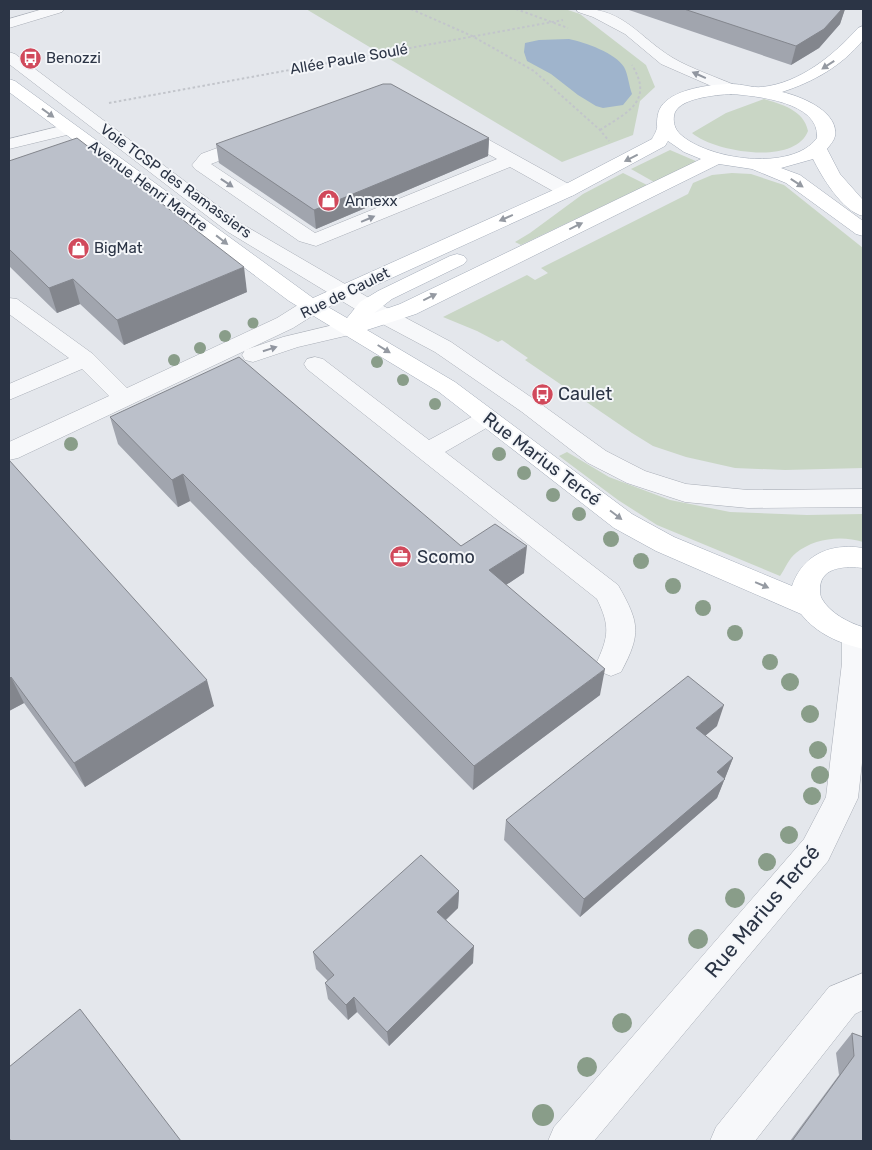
<svg xmlns="http://www.w3.org/2000/svg" width="872" height="1150" font-family="Rubik,sans-serif">
<rect width="100%" height="100%" fill="#e4e7ec"/>
<g fill="#c9d6c5">
<polygon points="306,9 565,9 580,14 646,65 655,87 640,101 633,135 562,162"/>
<path d="M764,99C781,104 804,110 808,131C795,166 714,152 692,133L726,113Z"/>
<polygon points="670,150 698,162 654,182 631,169"/>
<polygon points="623,173 647,185 521,245 515,242 530,233 583,194"/>
<polygon points="732,173 751,174 784,185 863,248 863,468 785,470 735,468 686,457 653,446 632,433 525,360 528,358 502,340 498,342 477,331 443,317 527,275 535,280 548,273 541,268 688,194 693,183 712,175"/>
<path d="M567,452L609,477L670,500L730,512L807,515L863,514V542C842,535 814,538 796,553C789,558 785,569 780,576L657,525L618,500L559,456Z"/>
</g>
<path fill="#9fb4cc" d="M569,39C584,42 616,53 624,67C628,74 629,86 632,94L623,105L603,108L596,106L578,95L551,74L527,61L524,52L525,43L539,40Z"/>
<g fill="none" stroke-linecap="round" stroke-linejoin="round">
<defs>
<g id="minor">
<polygon points="43,9 64,9 62,12 9,28 9,19"/>
<path d="M576,9C623,6 638,37 673,58C692,69 716,77 737,86L739,89L737,92H725L661,64L625,34L593,17L578,12Z"/>
<polygon points="9,52 15,54 242,224 376,302 451,342 538,402 606,451 645,471 686,484 748,490 863,489 863,507 748,508 685,502 627,483 588,463 522,412 435,352 360,312 228,232 9,64"/>
<polygon points="69,124 75,125 78,129 75,133 9,149 9,139"/>
<polygon points="456,124 462,125 574,187 576,191 574,195 567,197 560,195 510,167 316,246 299,241 195,169 192,165 201,154 247,137 253,136 259,137 262,141 259,145 211,164 315,233 497,159 450,133 447,129 450,125"/>
<polygon points="9,298 17,299 93,354 127,388 277,318 304,301 312,300 320,301 323,306 320,311 293,328 18,458 9,460 9,442 109,396 82,369 9,400 9,384 69,358 9,314"/>
<polygon points="350,321 358,323 361,328 358,333 298,347 253,362 245,360 242,355 245,350 283,337"/>
<path d="M315,357L323,359L429,440L479,413L487,410L495,413L499,418L495,423L445,452L618,585C639,622 642,633 621,672L611,676L601,672L596,664C609,636 610,626 597,599L307,369L304,364L307,359Z"/>
<polygon points="856,626 863,628 863,754 858,798 828,861 594,1141 548,1141 554,1127 804,839 826,797 842,663 842,637 846,629"/>
<polygon points="863,973 863,1010 855,1014 755,1141 710,1141 716,1127 829,987"/>
</g>
<path id="major" d="M863,26V40C842,66 813,82 782,92C800,96 839,111 835,136C834,141 830,145 827,149L840,174L863,200V216C842,211 822,177 813,159L781,168L800,175L863,221V236L856,234L786,183L752,169L719,164L416,314L367,330L455,382L632,514L674,537L792,586C803,554 831,543 863,548V568C847,566 821,566 820,588C820,592 820,596 822,599C830,613 849,623 863,627V649C839,643 817,634 801,614L656,551L614,528L439,392L289,301L9,92V79L15,81L313,298L560,187L652,139C654,135 658,129 657,125C657,116 658,108 666,101C681,88 713,84 732,84C742,84 752,88 762,87C800,83 834,55 858,28ZM731,94C757,96 820,102 817,138C792,172 708,160 680,134C675,129 673,123 674,116C676,98 716,95 731,94ZM668,141L684,152L701,159L400,304L374,313L392,299L464,264L467,260L464,256L457,254L450,256L378,291L360,302L347,318L328,307L574,195L665,146Z"/>
</defs>
<use href="#minor" stroke="#a9aeb7" stroke-width="1"/>
<use href="#major" stroke="#a3abb8" stroke-width="1"/>
<g stroke="#c2c5cb" stroke-width="2" stroke-dasharray="2.5 2.5" stroke-linecap="butt">
<polyline points="411,9 472,36 534,71 600,130 609,141"/>
<polyline points="516,9 568,28"/>
<polyline points="109,103 563,20"/>
<path d="M600,130C628,112 654,101 632,65"/>
</g>
<use href="#minor" fill="#f7f8fa" fill-rule="evenodd"/>
<use href="#major" fill="#fff" fill-rule="evenodd"/>
</g>
<g fill="#899d89">
<circle cx="253" cy="323" r="5.5"/>
<circle cx="225" cy="336" r="6"/>
<circle cx="200" cy="348" r="6"/>
<circle cx="174" cy="360" r="6"/>
<circle cx="377" cy="362" r="6"/>
<circle cx="403" cy="380" r="6"/>
<circle cx="435" cy="404" r="6"/>
<circle cx="71" cy="444" r="7"/>
<circle cx="499" cy="454" r="7"/>
<circle cx="524" cy="473" r="7"/>
<circle cx="553" cy="495" r="7"/>
<circle cx="579" cy="514" r="7"/>
<circle cx="611" cy="539" r="8"/>
<circle cx="641" cy="561" r="8"/>
<circle cx="673" cy="586" r="8"/>
<circle cx="703" cy="608" r="8"/>
<circle cx="735" cy="633" r="8"/>
<circle cx="770" cy="662" r="8"/>
<circle cx="790" cy="682" r="9"/>
<circle cx="810" cy="714" r="9"/>
<circle cx="818" cy="750" r="9"/>
<circle cx="820" cy="775" r="9"/>
<circle cx="812" cy="796" r="9"/>
<circle cx="789" cy="835" r="9"/>
<circle cx="767" cy="862" r="9"/>
<circle cx="735" cy="898" r="10"/>
<circle cx="698" cy="939" r="10"/>
<circle cx="622" cy="1023" r="10"/>
<circle cx="587" cy="1067" r="10"/>
<circle cx="543" cy="1115" r="11"/>
</g>
<g fill="#a1a5ae">
<polygon points="626,9 845,9 840,24 819,48 791,65"/>
<polygon points="489,138 488,156 316,229 219,163 216,144"/>
<polygon points="9,161 247,292 124,345 80,304 57,313 9,266"/>
<polygon points="110,417 461,546 524,573 506,585 600,695 473,790 190,501 178,507 118,444"/>
<polygon points="9,460 214,706 85,787 24,703 9,711"/>
<polygon points="717,726 705,736 733,758 717,798 580,917 504,840 506,820"/>
<polygon points="459,891 458,908 446,920 473,963 389,1046 357,1012 348,1020 328,999 325,983 328,981 316,969 313,952"/>
<polygon points="852,1033 863,1141 790,1141 839,1075 836,1053"/>
</g>
<g fill="#83868d">
<polygon points="842,9 845,9 840,24 819,48 791,65 796,46"/>
<polygon points="489,138 488,156 316,229 314,210"/>
<polygon points="244,267 247,292 124,345 117,320"/>
<polygon points="73,279 80,304 57,313 49,288"/>
<polygon points="183,474 190,501 178,507 172,480"/>
<polygon points="527,546 524,573 488,597 489,570"/>
<polygon points="605,669 600,695 473,790 474,766"/>
<polygon points="11,677 24,703 9,711 9,679"/>
<polygon points="207,680 214,706 85,787 74,763"/>
<polygon points="724,705 717,726 689,749 696,728"/>
<polygon points="733,758 717,798 580,917 584,899 717,772"/>
<polygon points="459,891 458,908 437,928 437,912"/>
<polygon points="474,946 473,963 389,1046 387,1032"/>
<polygon points="354,997 357,1012 348,1020 346,1005"/>
</g>
<g fill="#bbc0ca" stroke="#83868d">
<polygon points="684,9 842,9 824,29 796,46"/>
<polygon points="383,84 391,84 489,138 314,210 216,144"/>
<polygon points="77,138 244,267 117,320 73,279 49,288 9,249 9,161"/>
<polygon points="239,357 461,546 495,524 527,546 489,570 605,669 474,766 183,474 172,480 110,417"/>
<polygon points="9,460 207,680 74,763 11,677 9,679"/>
<polygon points="688,676 724,705 696,728 733,758 717,772 725,779 584,899 506,820"/>
<polygon points="421,855 459,891 437,912 474,946 387,1032 354,997 346,1005 325,983 334,975 313,952"/>
<polygon points="80,1009 181,1141 11,1141 9,1138 9,1067"/>
<polygon points="852,1033 863,1037 863,1141 792,1141 854,1056"/>
</g>
<defs><path id="oneway-solid" d="M-6-.8H1V-3.2L6.5 0L1 3.2V.8H-6Z" transform="scale(1.25)"/></defs>
<g fill="#959aa2">
<use href="#oneway-solid" transform="translate(828 65) rotate(147)"/>
<use href="#oneway-solid" transform="translate(48 113) rotate(36)"/>
<use href="#oneway-solid" transform="translate(631 158) rotate(153)"/>
<use href="#oneway-solid" transform="translate(797 183) rotate(33)"/>
<use href="#oneway-solid" transform="translate(506 218) rotate(156)"/>
<use href="#oneway-solid" transform="translate(576 226) rotate(-26)"/>
<use href="#oneway-solid" transform="translate(222 240) rotate(38)"/>
<use href="#oneway-solid" transform="translate(430 297) rotate(-26)"/>
<use href="#oneway-solid" transform="translate(384 349) rotate(32)"/>
<use href="#oneway-solid" transform="translate(616 515) rotate(37)"/>
<use href="#oneway-solid" transform="translate(762 585) rotate(23)"/>
</g>
<g fill="#9196a0">
<use href="#oneway-solid" transform="translate(699 75) rotate(-156)"/>
<use href="#oneway-solid" transform="translate(227 183) rotate(34)"/>
<use href="#oneway-solid" transform="translate(368 219) rotate(-23)"/>
<use href="#oneway-solid" transform="translate(270 349) rotate(-18)"/>
</g>
<defs>
<symbol id="bus-disc" viewBox="-11 -11 22 22"><circle r="9.5" fill="#d1495b" stroke="#f4f6f9"/><path d="M-5-6H5V4H4V6H2V4H-2V6H-4V4H-5ZM-3.5-4V0h7V-4ZM-3.5 1.2v1.5H-2V1.2ZM2 1.2v1.5H3.5V1.2Z" fill="#fff"/></symbol>
<symbol id="shop-disc" viewBox="-11 -11 22 22"><circle r="9.5" fill="#d1495b" stroke="#f4f6f9"/><path d="M-5-2.5h2.3a2.7 3.5 0 0 1 5.4 0H5L5.5 6h-11ZM-1.5-2.5h3a1.5 2.3 0 0 0-3 0Z" fill="#fff"/></symbol>
<symbol id="office-disc" viewBox="-11 -11 22 22"><circle r="9.5" fill="#d1495b" stroke="#f4f6f9"/><path d="M-6-3h4V-5.5h4V-3h4V5H-6ZM-1-4.5V-3h2v-1.5ZM-6 0V1H6V0Z" fill="#fff"/></symbol>
</defs>
<g fill-rule="evenodd">
<use href="#bus-disc" x="18" y="46" width="25" height="25"/>
<use href="#shop-disc" x="316" y="188" width="25" height="25"/>
<use href="#shop-disc" x="66" y="236" width="25" height="25"/>
<use href="#bus-disc" x="530" y="382" width="25" height="25"/>
<use href="#office-disc" x="388" y="544" width="25" height="25"/>
</g>
<g text-anchor="middle" dominant-baseline="central" stroke-width="4" stroke-linejoin="round" paint-order="stroke">
<g font-size="15" fill="#2b3445" stroke="#f4f6f9" text-anchor="start">
<text x="46" y="58">Benozzi</text>
<text x="345" y="201">Annexx</text>
<text x="94" y="248">BigMat</text>
</g>
<g font-size="15" fill="#2b3445" stroke="#f4f6f9">
<text transform="translate(349 59) rotate(-10)">Allée Paule Soulé</text>
<text transform="translate(176 181) rotate(36)">Voie TCSP des Ramassiers</text>
<text transform="translate(148 186) rotate(36)">Avenue Henri Martre</text>
<text transform="translate(345 293) rotate(-26)">Rue de Caulet</text>
</g>
<g font-size="18" fill="#2b3445" stroke="#f4f6f9" text-anchor="start">
<text x="558" y="394">Caulet</text>
<text x="417" y="557">Scomo</text>
</g>
<g font-size="18" fill="#2b3445" stroke="#f4f6f9">
<text transform="translate(542 459) rotate(37)">Rue Marius Tercé</text>
</g>
<g font-size="21" fill="#2b3445" stroke="#f4f6f9">
<text transform="translate(762 911) rotate(-50)">Rue Marius Tercé</text>
</g>
</g>
<rect width="872" height="1150" fill="none" stroke="#2b3445" stroke-width="20"/>
</svg>
